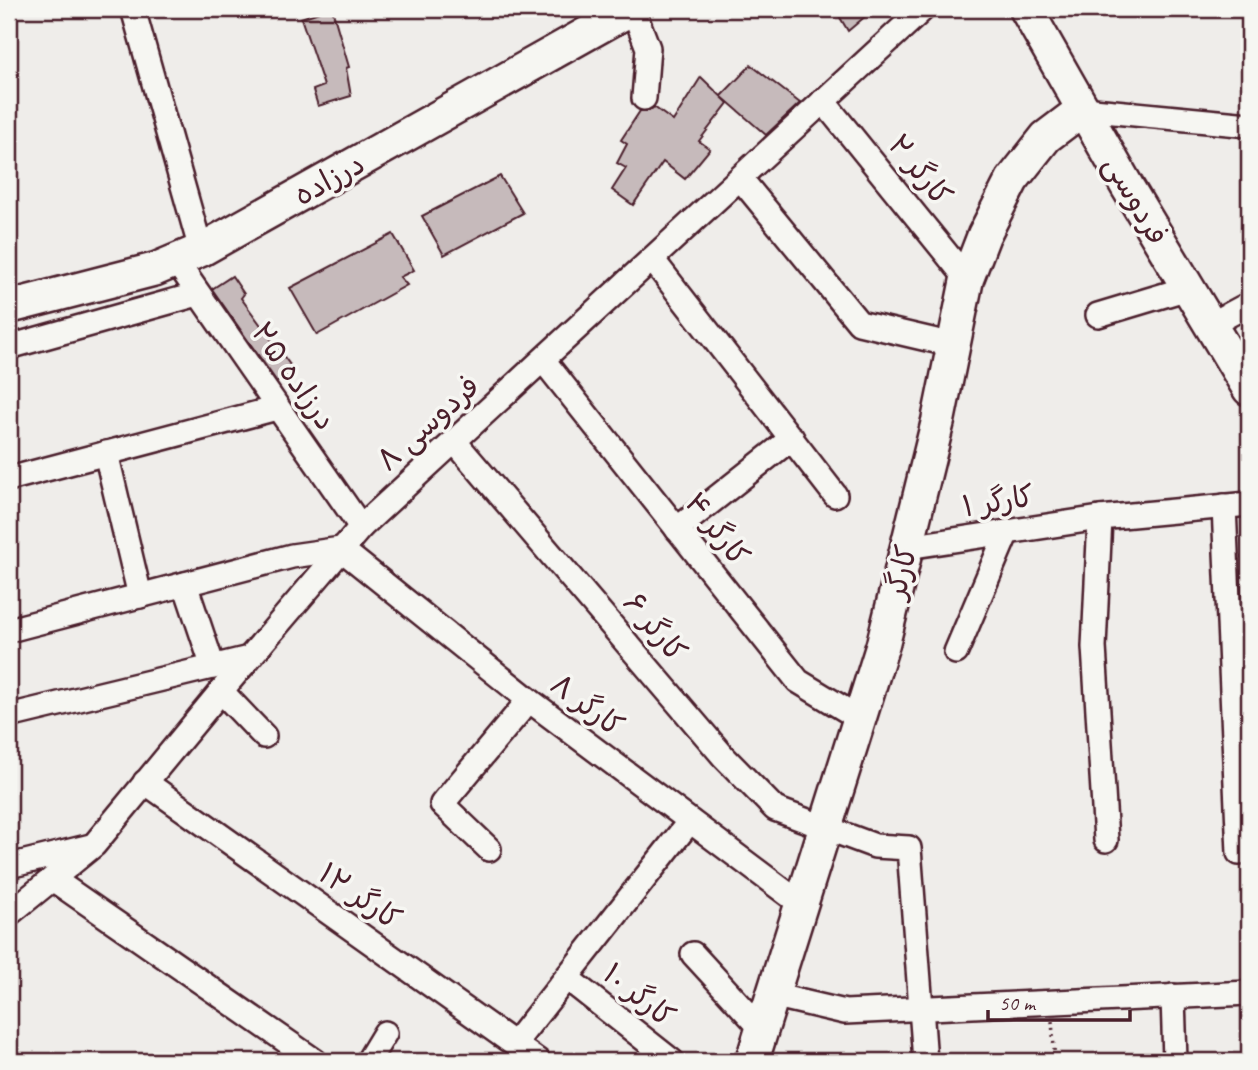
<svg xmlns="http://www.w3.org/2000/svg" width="1258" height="1070" font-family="Caveat,'Playpen Sans Arabic',sans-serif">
<rect width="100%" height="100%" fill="#efedea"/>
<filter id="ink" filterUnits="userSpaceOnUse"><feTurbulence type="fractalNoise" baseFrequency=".0143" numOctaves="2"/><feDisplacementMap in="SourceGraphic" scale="14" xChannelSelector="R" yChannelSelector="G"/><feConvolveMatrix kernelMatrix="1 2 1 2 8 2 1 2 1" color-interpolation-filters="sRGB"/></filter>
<g filter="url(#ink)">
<g fill="#c6babb" stroke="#4a1f2b" stroke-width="2">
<polygon points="328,9 332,9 349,67 346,68 351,96 318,106 313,90 324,86 301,18"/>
<polygon points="835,9 874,9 848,31"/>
<polygon points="751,65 800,103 766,135 721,96"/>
<polygon points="701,77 728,103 699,141 710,149 685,179 663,162 633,205 612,190 626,168 617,163 627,144 621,140 640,111 649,111 654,107 673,121"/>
<polygon points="500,176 523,213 444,255 422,216"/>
<polygon points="393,234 414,270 400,277 407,285 317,335 290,288"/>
<polygon points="232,276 244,294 241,298 293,369 277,382 212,289"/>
</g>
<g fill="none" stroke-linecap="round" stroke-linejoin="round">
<defs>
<g id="street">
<polyline points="133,9 201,250"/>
<polyline points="633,9 648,48 644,98"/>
<polyline points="823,101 967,279"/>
<polyline points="1083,109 1249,125"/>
<polyline points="740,178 859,323 953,345"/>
<polyline points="652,259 835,495"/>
<polyline points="176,261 361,527"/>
<polyline points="1098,315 1188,288"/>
<polyline points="1210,325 1249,304"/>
<polyline points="9,347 198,294"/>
<polyline points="543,360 798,681 859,718"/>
<polyline points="455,442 724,757 775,809 875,846 909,848 925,1061"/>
<polyline points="106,453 140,596"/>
<polyline points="9,479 277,408"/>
<polyline points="1224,506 1239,853"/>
<polyline points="1100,518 1094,647 1106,840"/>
<polyline points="677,529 792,438"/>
<polyline points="907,547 1100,518 1249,504"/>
<polyline points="185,584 213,667"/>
<polyline points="9,630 292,556 341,549 529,700 801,904"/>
<polyline points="956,652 1007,532"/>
<polyline points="221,691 264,736"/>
<polyline points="9,716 249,658"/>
<polyline points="145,782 538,1061"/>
<polyline points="489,849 442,804 529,700"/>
<polyline points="9,866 91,846"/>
<polyline points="54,880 315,1061"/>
<polyline points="9,914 94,845 221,691 361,527 923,9"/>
<polyline points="693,954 762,1029"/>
<polyline points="567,978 672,1061"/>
<polyline points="772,995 845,1012 1249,993"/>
<polyline points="1173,996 1175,1061"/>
<polyline points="514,1044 690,821"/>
<polyline points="368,1061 385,1033"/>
</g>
<g id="secondary">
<polyline points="1026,9 1128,188 1249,389"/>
<polyline points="9,307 156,269 201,250 631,9"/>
<polyline points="752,1061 883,644 938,421 967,279 984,235 1012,180 1046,137 1083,109"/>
</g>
</defs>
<use href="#street" stroke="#4a1f2b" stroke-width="28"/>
<use href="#secondary" stroke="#4a1f2b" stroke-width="37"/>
<polyline stroke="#4a1f2b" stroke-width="3.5" stroke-dasharray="2 5" stroke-linecap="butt" points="1052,1021 1055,1061"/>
<use href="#street" stroke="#f6f6f2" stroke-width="23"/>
<use href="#secondary" stroke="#f6f6f2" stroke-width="32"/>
</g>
</g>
<g text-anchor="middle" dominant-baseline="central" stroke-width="7" stroke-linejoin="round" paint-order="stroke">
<g font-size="30" fill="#4a1f2b" stroke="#f6f6f2">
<text transform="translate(920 170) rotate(51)">کارگر ۲</text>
<text transform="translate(329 179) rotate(-29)">درزاده</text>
<text transform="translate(1136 200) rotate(60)">فردوسی</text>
<text transform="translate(294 376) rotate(55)">درزاده ۲۵</text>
<text transform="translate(428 423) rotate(-42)">فردوسی ۸</text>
<text transform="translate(998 501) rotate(-9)">کارگر ۱</text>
<text transform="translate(717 529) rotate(52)">کارگر ۴</text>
<text transform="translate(901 572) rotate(-76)">کارگر</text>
<text transform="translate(655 627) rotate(50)">کارگر ۶</text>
<text transform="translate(587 705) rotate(37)">کارگر ۸</text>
<text transform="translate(360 896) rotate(35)">کارگر ۱۲</text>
<text transform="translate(639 995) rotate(39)">کارگر ۱۰</text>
</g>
</g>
<rect width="1258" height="1070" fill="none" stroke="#f6f6f2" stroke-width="35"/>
<rect x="18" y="18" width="1223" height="1035" fill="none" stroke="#4a1f2b" stroke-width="2.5" filter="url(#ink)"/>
<path d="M988 1010v10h142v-10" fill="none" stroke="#4a1f2b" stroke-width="3.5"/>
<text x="999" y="1010" font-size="21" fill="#4a1f2b" stroke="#f6f6f2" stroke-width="5" paint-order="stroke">50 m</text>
</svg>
